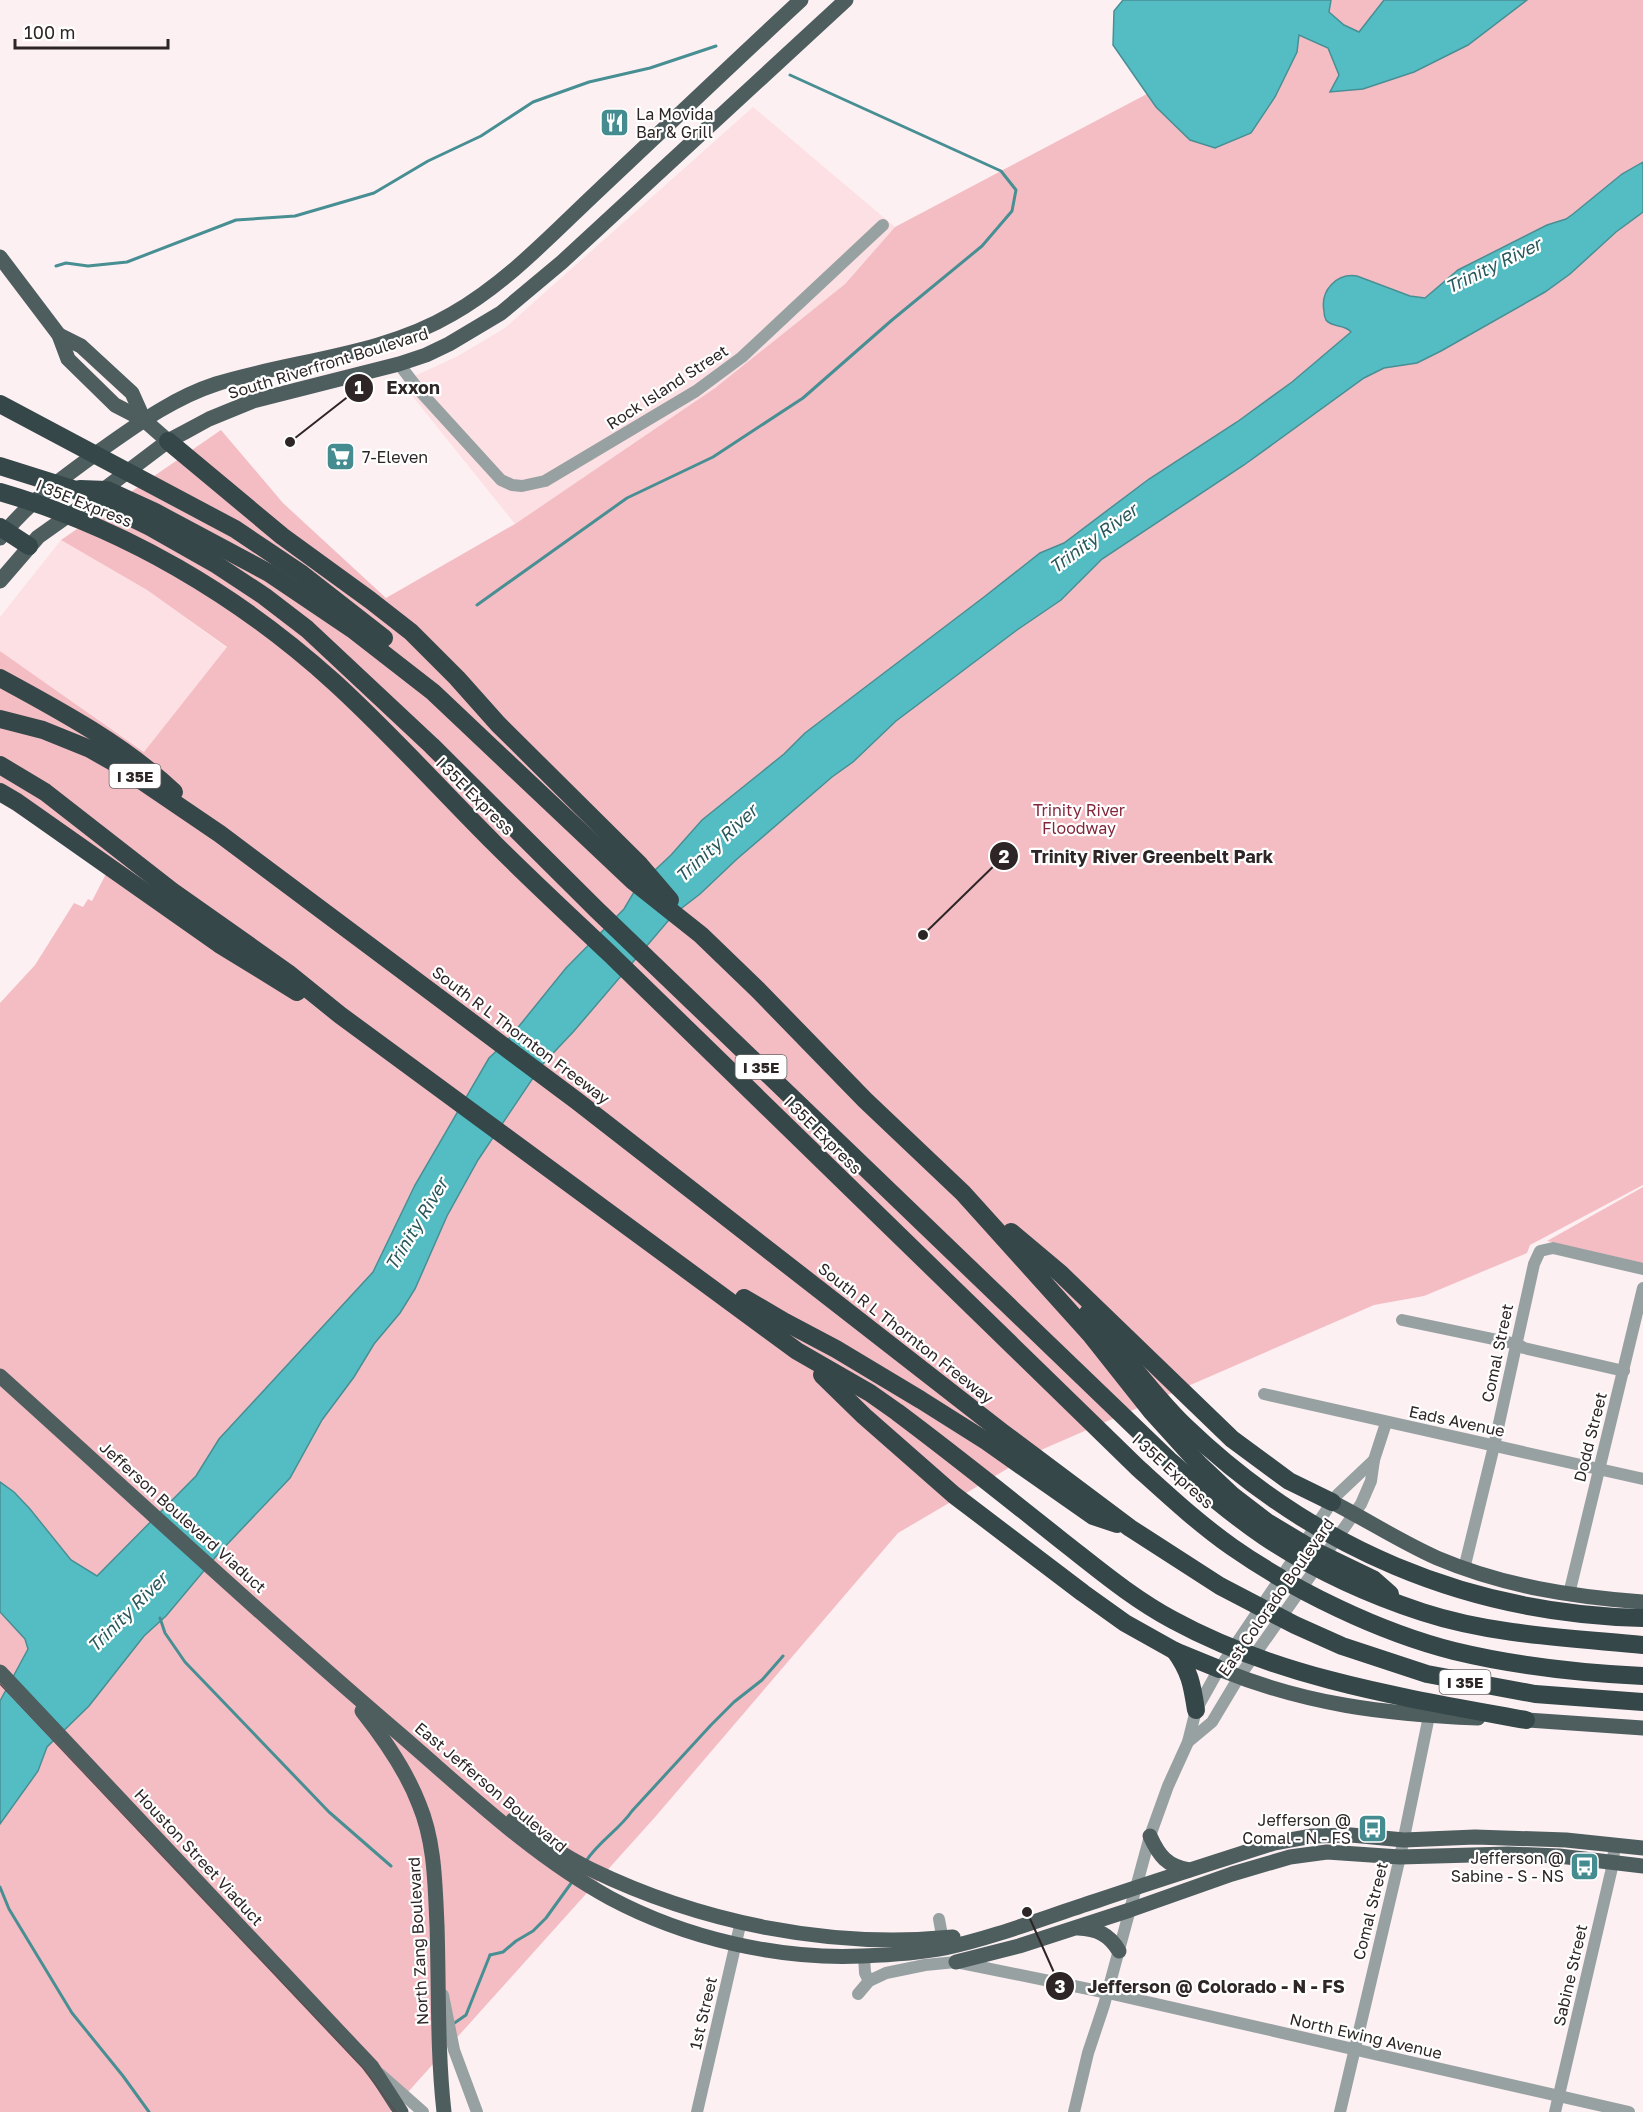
<svg xmlns="http://www.w3.org/2000/svg" width="1643" height="2112" font-family="'Golos Text',sans-serif">
<rect width="100%" height="100%" fill="#fdf0f2"/>
<g fill="#fde0e3">
<polygon points="753,107 895,227 845,284 715,388 515,524 401,382 456,357 505,328"/>
<polygon points="61,540 147,590 227,648 145,752 0,651 0,617"/>
</g>
<g fill="#f4bdc4">
<polygon points="1325,0 1643,0 1643,1185 1530,1245 1527,1253 1424,1296 1374,1305 1034,1453 898,1533 656,1816 390,2112 0,2112 0,1003 35,965 74,903 83,907 88,899 92,901 107,872 0,802 0,651 144,752 227,647 147,590 61,540 221,430 283,503 386,598 515,524 715,388 845,284 895,227"/>
<polygon points="1643,1187 1643,1263 1547,1241"/>
</g>
<g fill="#53bdc3" stroke="#488f94" stroke-width="1.5">
<polygon points="1123,0 1331,0 1329,12 1344,25 1359,32 1384,0 1527,0 1468,45 1414,72 1363,89 1330,92 1339,75 1328,48 1299,35 1297,52 1275,97 1251,133 1215,148 1190,140 1156,107 1113,45 1114,11"/>
<path d="M1643,162V212L1616,232L1570,274L1545,292L1441,351L1417,363L1384,368L1364,378L1244,465L1102,559L1061,600L1017,630L896,721L853,762L832,777L737,859L700,894L674,914L574,1031L541,1066L478,1160L447,1216L415,1289L400,1313L374,1344L354,1377L322,1420L290,1478L218,1554L166,1616L144,1636L89,1706L47,1747L38,1771L0,1824V1701L28,1649L25,1639L0,1612V1482L14,1492L30,1509L71,1560L97,1576L196,1476L219,1439L373,1272L415,1185L489,1058L507,1041L566,968L624,909L637,887L671,855L702,820L784,754L805,733L984,597L1040,553L1064,543L1149,479L1237,422L1292,382L1351,332C1345,324 1332,328 1326,320C1325,318 1324,313 1324,311C1320,290 1337,273 1357,276L1410,296L1425,298L1458,270L1547,225L1566,219L1573,214L1622,174Z"/>
</g>
<g fill="none" stroke-linecap="round" stroke-linejoin="round">
<g stroke="#488f94" stroke-width="3">
<polyline points="56,266 66,263 88,266 127,262 236,220 295,216 374,193 428,161 481,136 533,102 589,82 650,68 716,46"/>
<polyline points="477,605 627,498 713,457 803,398 892,320 982,246 1012,211 1016,190 1001,171 790,75"/>
<polyline points="160,1618 165,1633 185,1662 329,1812 391,1866"/>
<path d="M586,1861C599,1841 619,1830 632,1811L711,1725L734,1702L762,1680L783,1656"/>
<polyline points="0,1887 9,1909 72,2013 123,2076 149,2112"/>
<polyline points="490,1955 503,1952 516,1941 533,1931 546,1918 572,1882"/>
<polyline points="453,2024 466,2015 490,1955"/>
</g>
<g stroke="#98a1a2" stroke-width="12">
<polyline points="399,364 418,389 501,480 512,485 522,486 545,481 696,391 742,357 883,225"/>
<polyline points="1402,1320 1517,1344 1524,1348 1624,1371"/>
<polyline points="1264,1394 1643,1479"/>
<polyline points="1464,1569 1494,1446 1534,1264 1540,1251 1553,1248 1643,1269"/>
<polyline points="1569,1594 1643,1288"/>
<polyline points="1188,1742 1212,1722 1239,1677 1361,1504 1371,1481 1374,1460 1386,1423"/>
<polyline points="939,1919 944,1946"/>
<polyline points="864,1956 865,1973 869,1981"/>
<polyline points="858,1994 869,1981 886,1973 925,1965 956,1962 1108,1993 1629,2112"/>
<polyline points="443,1995 454,2050 477,2112"/>
<polyline points="380,2074 423,2112"/>
<polyline points="697,2112 741,1921"/>
<polyline points="1074,2112 1088,2053 1104,2005 1150,1836 1168,1786 1188,1742 1196,1710 1219,1669 1332,1502 1338,1494 1374,1460"/>
<polyline points="1340,2112 1400,1857 1429,1716"/>
<polyline points="1555,2112 1611,1872 1615,1845"/>
</g>
<g stroke="#4e5e5f" stroke-width="15">
<polyline points="0,257 59,335 68,359 115,405 144,420 168,441"/>
<polyline points="59,335 81,346 132,393 144,420"/>
<path d="M0,538C31,499 69,473 108,445C142,421 176,397 216,384C293,360 381,356 452,314C508,282 552,234 599,190C666,127 733,63 801,0"/>
<polyline points="0,581 38,537 86,503 168,441 185,432 209,419 253,401 399,364 426,355 449,344 501,313 562,262 846,0"/>
<path d="M0,1376C134,1497 266,1620 403,1737C469,1794 533,1856 610,1898C685,1938 778,1960 863,1956C890,1955 919,1953 945,1948C996,1937 1046,1917 1096,1901C1155,1881 1215,1862 1274,1843L1312,1836L1351,1835L1404,1840L1475,1837L1566,1840L1643,1848"/>
<path d="M1332,1502C1367,1520 1401,1542 1437,1558C1503,1586 1573,1597 1643,1602"/>
<path d="M1219,1669C1307,1705 1385,1714 1478,1718"/>
<polyline points="0,1672 372,2067 401,2112"/>
<path d="M362,1711C385,1740 406,1770 419,1804C435,1842 435,1885 437,1925C439,1987 437,2050 444,2112"/>
<polyline points="1514,1719 1643,1728"/>
<path d="M513,1820C538,1838 563,1856 590,1869C701,1923 830,1949 953,1937"/>
<path d="M1150,1836C1159,1856 1167,1866 1189,1870"/>
<path d="M1078,1928C1097,1929 1109,1934 1119,1951"/>
<polyline points="956,1962 1019,1946 1130,1910 1232,1874 1290,1857 1327,1852 1400,1857 1508,1854 1559,1856 1643,1866"/>
</g>
<g stroke="#354748" stroke-width="18">
<polyline points="0,404 235,529 302,574 384,638"/>
<polyline points="168,441 282,536 370,600 411,632 457,678 498,724 640,865 670,900"/>
<path d="M0,466L73,489L150,527L217,565L264,596L307,629L432,746L596,909L1169,1460C1200,1487 1231,1514 1265,1537C1313,1569 1367,1594 1422,1612C1492,1635 1570,1638 1643,1645"/>
<polyline points="80,489 107,490 155,512 269,573 352,629 433,692 633,881 701,935 758,990 865,1100 963,1193 1090,1334 1151,1411 1199,1464 1233,1496 1267,1522 1317,1552 1373,1579 1390,1594"/>
<path d="M0,492C124,528 238,595 334,682C390,733 441,790 495,844C532,881 571,917 610,954C786,1125 962,1297 1138,1468C1169,1496 1198,1523 1232,1547C1295,1591 1379,1632 1454,1651C1516,1666 1580,1673 1643,1676"/>
<polyline points="0,527 29,546"/>
<path d="M0,678C61,711 124,745 174,792"/>
<polyline points="0,719 43,730 90,749 120,766 220,834 577,1101 1002,1432 1130,1528 1220,1586 1295,1625 1342,1646 1427,1674 1535,1694 1643,1702"/>
<path d="M0,765L45,792L172,891L288,973L340,1015L797,1351L870,1393L897,1412C953,1454 1007,1497 1062,1541C1098,1569 1132,1598 1173,1620C1281,1679 1406,1698 1526,1720"/>
<polyline points="0,792 17,802 219,944 297,992"/>
<polyline points="1011,1232 1061,1274 1232,1439 1289,1481 1332,1502"/>
<polyline points="744,1298 785,1322 836,1349 921,1400 986,1441 1093,1516 1117,1524"/>
<path d="M1088,1313C1121,1350 1150,1392 1185,1426C1312,1548 1467,1614 1643,1618"/>
<polyline points="822,1375 864,1416 954,1495 1083,1593 1125,1623 1175,1651 1219,1669"/>
<path d="M1175,1651C1190,1672 1192,1684 1196,1710"/>
</g>
<polyline stroke="#584f50" stroke-width="1.5" points="0,1684 363,2068 396,2112"/>
</g>
<defs>
<symbol id="restaurant-square" viewBox="-11 -11 22 22"><rect x="-9" y="-9" width="18" height="18" rx="4" fill="#448c8f" stroke="#fff"/><path d="M-5-6h1v4h1v-4h1v4h1v-4h1v5L-1.5 .5V6h-2V.5L-5-1ZM5-6V6H3V1.5H1.5Q1.5-4 5-6Z" fill="#fff"/></symbol>
<symbol id="supermarket-square" viewBox="-11 -11 22 22"><rect x="-9" y="-9" width="18" height="18" rx="4" fill="#448c8f" stroke="#fff"/><path d="M-6-5.5h2.5l.6 2H6L4.5 2H-2.5L-4.4-4H-6ZM-1.5 3.2a1.3 1.3 0 1 0 .1 0ZM3 3.2a1.3 1.3 0 1 0 .1 0Z" fill="#fff"/></symbol>
<symbol id="bus-square" viewBox="-11 -11 22 22"><rect x="-9" y="-9" width="18" height="18" rx="4" fill="#448c8f" stroke="#fff"/><path d="M-5-6H5V4H4V6H2V4H-2V6H-4V4H-5ZM-3.5-4V0h7V-4ZM-3.5 1.2v1.5H-2V1.2ZM2 1.2v1.5H3.5V1.2Z" fill="#fff"/></symbol>
</defs>
<g fill-rule="evenodd">
<use href="#restaurant-square" x="598" y="106" width="33" height="33"/>
<use href="#supermarket-square" x="324" y="440" width="33" height="33"/>
<use href="#bus-square" x="1356" y="1812" width="33" height="33"/>
<use href="#bus-square" x="1568" y="1850" width="33" height="33"/>
</g>
<g text-anchor="middle" dominant-baseline="central" stroke-width="4.5" stroke-linejoin="round" paint-order="stroke">
<g fill="#fff" stroke="#6c6667" stroke-width="1.5">
<rect x="109.5" y="764" width="51" height="24" rx="4.5"/>
<rect x="735.5" y="1055" width="51" height="24" rx="4.5"/>
<rect x="1439.5" y="1670" width="51" height="24" rx="4.5"/>
</g>
<g font-size="15" font-weight="bold" fill="#2d2526">
<text x="135" y="776">I 35E</text>
<text x="761" y="1067">I 35E</text>
<text x="1465" y="1682">I 35E</text>
</g>
<g font-size="16" fill="#2d2526" stroke="#fff" text-anchor="start">
<text x="636" y="114">La Movida<tspan x="636" dy="18">Bar &amp; Grill</tspan></text>
<text x="362" y="457">7-Eleven</text>
<text x="1351" y="1820" text-anchor="end">Jefferson @<tspan x="1351" dy="18">Comal - N - FS</tspan></text>
<text x="1564" y="1858" text-anchor="end">Jefferson @<tspan x="1564" dy="18">Sabine - S - NS</tspan></text>
</g>
<g font-size="16" fill="#2d2526" stroke="#fff">
<text transform="translate(328 363) rotate(-17)">South Riverfront Boulevard</text>
<text transform="translate(667 387) rotate(-33)">Rock Island Street</text>
<text transform="translate(84 503) rotate(22)">I 35E Express</text>
<text transform="translate(475 796) rotate(45)">I 35E Express</text>
<text transform="translate(521 1035) rotate(37)">South R L Thornton Freeway</text>
<text transform="translate(823 1135) rotate(45)">I 35E Express</text>
<text transform="translate(906 1333) rotate(38)">South R L Thornton Freeway</text>
<text transform="translate(1497 1353) rotate(-78)">Comal Street</text>
<text transform="translate(1457 1421) rotate(12)">Eads Avenue</text>
<text transform="translate(1590 1437) rotate(-76)">Dodd Street</text>
<text transform="translate(1173 1471) rotate(42)">I 35E Express</text>
<text transform="translate(183 1517) rotate(42)">Jefferson Boulevard Viaduct</text>
<text transform="translate(1276 1597) rotate(-55)">East Colorado Boulevard</text>
<text transform="translate(491 1787) rotate(40)">East Jefferson Boulevard</text>
<text transform="translate(199 1857) rotate(47)">Houston Street Viaduct</text>
<text transform="translate(1370 1911) rotate(-76)">Comal Street</text>
<text transform="translate(418 1941) rotate(-93)">North Zang Boulevard</text>
<text transform="translate(1570 1975) rotate(-77)">Sabine Street</text>
<text transform="translate(703 2013) rotate(-77)">1st Street</text>
<text transform="translate(1366 2036) rotate(13)">North Ewing Avenue</text>
</g>
<g font-size="16" fill="#83263b" stroke="#fff">
<text x="1079" y="810">Trinity River<tspan x="1079" dy="18">Floodway</tspan></text>
</g>
<g font-size="18" font-style="italic" fill="#29585a" stroke="#fff">
<text transform="translate(1493 265) rotate(-26)">Trinity River</text>
<text transform="translate(1093 538) rotate(-36)">Trinity River</text>
<text transform="translate(716 843) rotate(-43)">Trinity River</text>
<text transform="translate(416 1224) rotate(-59)">Trinity River</text>
<text transform="translate(127 1612) rotate(-45)">Trinity River</text>
</g>
</g>
<path fill="none" stroke="#2d2526" stroke-width="2" d="M290 442L359 388M923 935L1004 856M1027 1912L1060 1986"/>
<g fill="#2d2526" stroke="#fff" stroke-width="2">
<circle cx="290" cy="442" r="6"/>
<circle cx="923" cy="935" r="6"/>
<circle cx="1027" cy="1912" r="6"/>
<circle cx="359" cy="388" r="15"/>
<circle cx="1004" cy="856" r="15"/>
<circle cx="1060" cy="1986" r="15"/>
</g>
<g font-size="18" text-anchor="middle" font-weight="bold" fill="#fff">
<text x="359" y="394">1</text>
<text x="1004" y="863">2</text>
<text x="1060" y="1993">3</text>
</g>
<g font-size="18" text-anchor="middle" font-weight="bold" fill="#2d2526" stroke="#fff" stroke-width="4.5" stroke-linejoin="round" paint-order="stroke">
<text x="413" y="394">Exxon</text>
<text x="1152" y="863">Trinity River Greenbelt Park</text>
<text x="1216" y="1993">Jefferson @ Colorado - N - FS</text>
</g>
<path d="M15 39v9h153v-9" fill="none" stroke="#2d2526" stroke-width="3"/>
<text x="24" y="39" font-size="18" fill="#2d2526" stroke="#ffffff" stroke-width="4.5" paint-order="stroke">100 m</text>
</svg>
